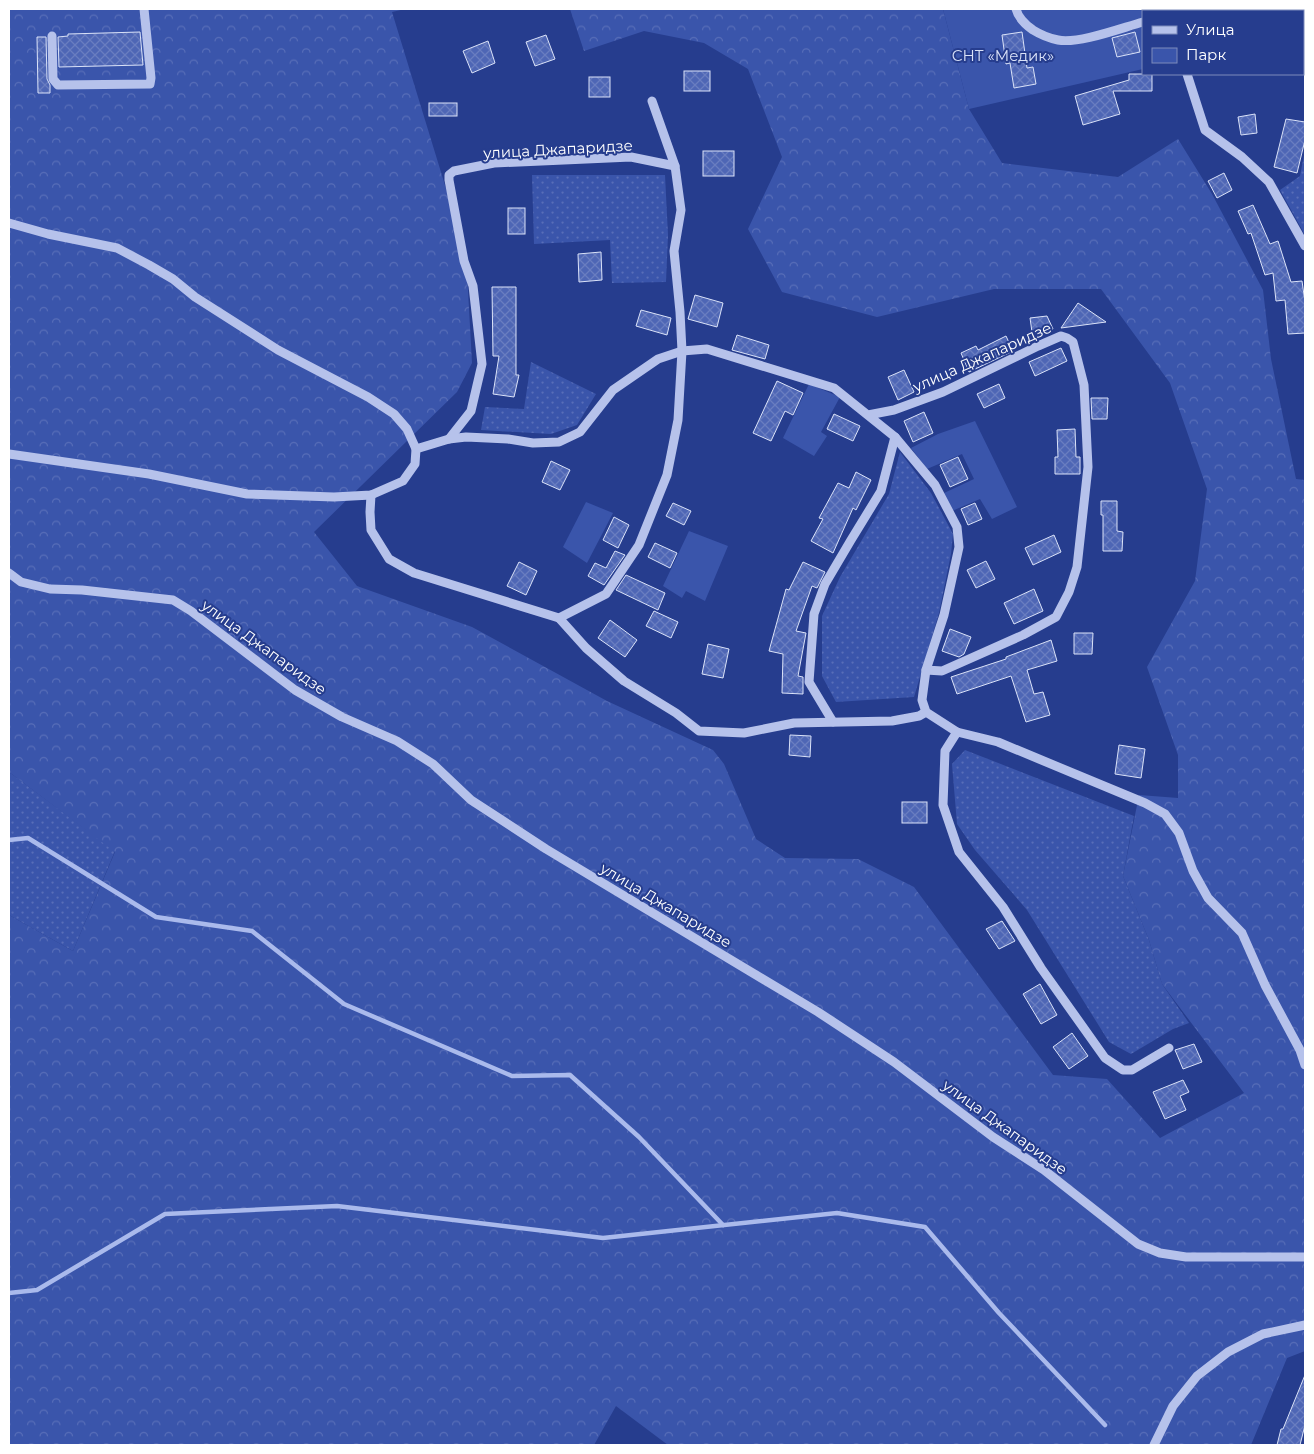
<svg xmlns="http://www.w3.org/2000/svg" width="1314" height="1454" font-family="Montserrat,sans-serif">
<defs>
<pattern id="grass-dots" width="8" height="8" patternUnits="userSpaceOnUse" patternTransform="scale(1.25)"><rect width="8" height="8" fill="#3a55ab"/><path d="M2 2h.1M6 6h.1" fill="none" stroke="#586eb8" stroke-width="1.8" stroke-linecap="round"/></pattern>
<pattern id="forest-crowns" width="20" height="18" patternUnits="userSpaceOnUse" patternTransform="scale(1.25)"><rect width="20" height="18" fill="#3a55ab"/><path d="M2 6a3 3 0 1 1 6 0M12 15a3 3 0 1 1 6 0" fill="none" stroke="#586eb8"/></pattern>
<pattern id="building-cross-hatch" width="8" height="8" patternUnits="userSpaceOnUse" patternTransform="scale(1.25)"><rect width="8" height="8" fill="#4e66b5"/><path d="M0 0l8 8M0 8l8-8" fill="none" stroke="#697dc0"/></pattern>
</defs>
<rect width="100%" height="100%" fill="#263d8e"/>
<g fill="url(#grass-dots)">
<polygon points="1305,150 1305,235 1280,190 1300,176"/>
<polygon points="532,175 665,175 668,235 666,282 612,283 610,240 534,244"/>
<polygon points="531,362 596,394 577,425 551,434 481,430 485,407 524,409"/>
<polygon points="900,452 931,493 953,534 951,554 939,613 914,697 836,702 822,676 822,616 840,577 889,494"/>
<polygon points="965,750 1134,816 1123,876 1149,940 1162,984 1189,1023 1173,1029 1131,1054 1109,1042 1027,910 975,850 957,824 952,764"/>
<polygon points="9,772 115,851 73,951 9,915"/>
</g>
<g fill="url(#forest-crowns)">
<polygon points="9,9 405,9 392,12 466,254 472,363 457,392 314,532 357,586 472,627 607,701 713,750 724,764 756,839 785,858 858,859 914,887 1053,1075 1107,1079 1160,1138 1244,1093 1162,984 1149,940 1123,876 1139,795 1178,798 1178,755 1147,667 1195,581 1207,489 1170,383 1101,289 994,289 877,317 782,292 748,229 782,157 748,69 704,43 644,31 584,51 570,9 943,9 969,109 1002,163 1118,177 1178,139 1212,194 1263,290 1271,359 1296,479 1305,480 1305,1351 1287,1358 1251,1445 668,1445 616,1406 594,1445 9,1445 9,915 73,951 115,852 9,772"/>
<polygon points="1295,9 1305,9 1305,81 1303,63 1303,11 1296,11"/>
</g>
<g fill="#3a55ab">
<polygon points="943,9 1263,9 1264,11 1143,11 1143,69 969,109"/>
<polygon points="809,384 840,397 821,432 827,436 814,456 783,438"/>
<polygon points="975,421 1017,507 992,519 980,499 952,511 944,493 974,479 962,454 927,469 911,448 938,434"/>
<polygon points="586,502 613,513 587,563 563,547"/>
<polygon points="689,531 728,546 705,601 686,591 682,598 663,586"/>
</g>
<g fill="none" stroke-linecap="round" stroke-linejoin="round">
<g stroke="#aabaec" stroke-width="4.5">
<polyline points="9,840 28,838 156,917 252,931 344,1004 512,1076 570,1075 639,1137 723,1225"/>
<polyline points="9,1293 37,1290 165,1214 337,1206 603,1238 837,1213 925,1227 999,1313 1105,1425"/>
</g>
</g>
<g fill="url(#building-cross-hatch)" stroke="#dae2f8">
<polygon points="140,32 143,65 59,67 58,37 68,36 68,34"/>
<polygon points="1022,32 1027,68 1033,67 1036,84 1014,88 1010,63 1006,64 1002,35"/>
<polygon points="1135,32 1140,52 1117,57 1112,38"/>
<polygon points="546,35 555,59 535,66 526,42"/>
<polygon points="37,37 46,37 47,79 50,85 50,93 38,93"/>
<polygon points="488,41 495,63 472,73 463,51"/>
<rect x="684" y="71" width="26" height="20"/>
<polygon points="1129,74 1152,74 1152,91 1113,91 1120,114 1083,125 1075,96 1129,80"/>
<rect x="589" y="77" width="21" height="20"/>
<rect x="429" y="103" width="28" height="13"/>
<polygon points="1255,114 1257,133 1241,135 1238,117"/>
<polygon points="1286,119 1305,122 1305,140 1297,173 1274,167"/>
<rect x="703" y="151" width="31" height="25"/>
<polygon points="1224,173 1232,190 1217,198 1208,181"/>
<polygon points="1253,205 1270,244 1278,241 1291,282 1302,281 1305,302 1305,333 1288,334 1285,300 1276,301 1273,273 1265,275 1251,233 1248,234 1238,211"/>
<rect x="508" y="208" width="17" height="26"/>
<polygon points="601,252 602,280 579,282 578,254"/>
<polygon points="492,287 516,287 516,375 519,375 514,397 493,394 499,356 493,356"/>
<polygon points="695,295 723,303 717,327 688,319"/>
<polygon points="1078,303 1106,322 1061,328"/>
<polygon points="641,310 671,318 667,335 636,326"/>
<polygon points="1047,316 1053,329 1032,332 1030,318"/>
<polygon points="737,335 769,345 765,359 732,350"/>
<polygon points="1006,336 1013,351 969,372 961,353 976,346 978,350"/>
<polygon points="1061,348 1067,361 1035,376 1029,362"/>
<polygon points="904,370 914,392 898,400 888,377"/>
<polygon points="777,381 803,393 793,415 785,411 771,441 753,433"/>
<polygon points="999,384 1005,398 984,408 977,394"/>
<polygon points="1091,398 1108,398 1107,419 1092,419"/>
<polygon points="924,412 933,433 913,442 904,421"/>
<polygon points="834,414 860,426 853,441 827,429"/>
<polygon points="1075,429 1076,457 1080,457 1080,474 1055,474 1055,457 1058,457 1057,430"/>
<polygon points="958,457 968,479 950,487 940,465"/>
<polygon points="551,461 570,470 560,490 542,482"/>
<polygon points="856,472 871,480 856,510 853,508 833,553 811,541 823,519 819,518 838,483 849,488"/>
<polygon points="1101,501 1117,501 1117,531 1123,532 1122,551 1103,551 1103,515 1101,515"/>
<polygon points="673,503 691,511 684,525 666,516"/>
<polygon points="975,503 982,519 968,525 961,509"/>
<polygon points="614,517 629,525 618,548 603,540"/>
<polygon points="1054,535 1061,552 1033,565 1025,548"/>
<polygon points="655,543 677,553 670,568 648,557"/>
<polygon points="615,551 625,555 604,585 588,576 595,563 606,568"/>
<polygon points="986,561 995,579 976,588 967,570"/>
<polygon points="519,562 537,571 526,595 507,586"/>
<polygon points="803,562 825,572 817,588 812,586 796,631 806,633 798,676 803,677 803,694 782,693 783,654 769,651 786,589 789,590"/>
<polygon points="626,575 665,593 658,610 616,590"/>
<polygon points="1034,589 1043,611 1014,624 1004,603"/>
<polygon points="654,611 678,622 671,638 646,626"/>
<polygon points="610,620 637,640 625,657 598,638"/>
<polygon points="950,629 971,637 964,654 959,657 942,651"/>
<polygon points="1074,633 1093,633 1092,654 1074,654"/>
<polygon points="1051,640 1057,661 1027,670 1034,694 1043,692 1050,715 1026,722 1011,676 957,694 951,677 1006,659 1006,657"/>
<polygon points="708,644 729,649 723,678 702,674"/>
<polygon points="790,735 811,736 810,757 789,755"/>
<polygon points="1119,745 1145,749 1141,778 1115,774"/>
<rect x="902" y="802" width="25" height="21"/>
<polygon points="1002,921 1015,941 999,949 986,929"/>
<polygon points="1040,984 1057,1015 1041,1024 1023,994"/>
<polygon points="1072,1033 1088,1056 1069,1069 1053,1047"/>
<polygon points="1194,1044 1202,1062 1183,1069 1175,1050"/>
<polygon points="1183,1080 1189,1092 1180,1096 1186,1110 1165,1119 1153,1092"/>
<polygon points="1305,1375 1305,1425 1300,1445 1277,1445 1281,1429 1283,1429"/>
</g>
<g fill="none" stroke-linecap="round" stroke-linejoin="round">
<g stroke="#b6c2eb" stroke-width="9">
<path d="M1016,9C1018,17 1026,25 1033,30C1041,35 1048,38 1058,40C1079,44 1121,28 1143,22"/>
<polyline points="1157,9 1158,11"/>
<polyline points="1177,11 1184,9"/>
<polyline points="52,36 53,79 58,85 150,84 151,78 144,9"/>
<polyline points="1187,74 1205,130 1242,157 1269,182 1305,246"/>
<polyline points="9,223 48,234 117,248 149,265 173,279 195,297 278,350 368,397 394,414 407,429 416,449 415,464 403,481 371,495 334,497 247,494 149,474 9,454"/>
<polyline points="449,439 471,411 482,364 473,286 464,261 449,180 449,175 454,171 494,163 631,157 675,166"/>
<polyline points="416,449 449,439 466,437 508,439 533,443 559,442 580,432 613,390 658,359 682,351 707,349 834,388 895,437 935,485 957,527 959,547 944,615 926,670 942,671 1023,635 1056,617 1069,592 1077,567 1088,467 1084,385 1073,342 1067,338 1061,336 1038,346 943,392 894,410 868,415"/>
<polyline points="371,495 370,512 371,530 389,559 414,573 559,618 606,594 639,545 667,475 678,420 682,351 680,312 674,251 681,210 675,166 652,101"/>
<polyline points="9,573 21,582 50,589 82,590 173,600 191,611 295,690 342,717 397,741 433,764 471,800 546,849 818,1012 894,1062 993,1137 1044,1170 1138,1244 1160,1253 1186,1257 1305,1257"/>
<polyline points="559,618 586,648 624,681 676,713 699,731 744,733 794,723 892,721 919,716 926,712"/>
<polyline points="926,670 922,700 926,712 957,732 945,751 943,805 959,852 1003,907 1041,968 1105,1058 1123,1070 1132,1070 1169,1048"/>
<polyline points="833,722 809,682 814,614 825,584 851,540 881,491 895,437"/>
<polyline points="957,732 998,742 1145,803 1165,814 1179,833 1193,871 1208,898 1242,933 1265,985 1300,1050 1305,1065"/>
<polyline points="1154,1445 1173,1406 1197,1376 1228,1352 1263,1334 1305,1325"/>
</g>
</g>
<g text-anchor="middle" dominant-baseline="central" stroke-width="4" stroke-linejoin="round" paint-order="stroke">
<g font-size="15" fill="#dae2f8" stroke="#263d8e">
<text x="1003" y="55">СНТ «Медик»</text>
</g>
<g font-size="15" fill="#fff" stroke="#263d8e">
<text transform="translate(558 149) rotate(-3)">улица Джапаридзе</text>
<text transform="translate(982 357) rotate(-24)">улица Джапаридзе</text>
<text transform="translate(264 647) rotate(36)">улица Джапаридзе</text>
<text transform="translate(666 905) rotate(31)">улица Джапаридзе</text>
<text transform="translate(1005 1127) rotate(36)">улица Джапаридзе</text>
</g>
</g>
<rect width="1314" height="1454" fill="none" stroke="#ffffff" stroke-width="20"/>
<rect x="1142" y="10" width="162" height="65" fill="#263d8e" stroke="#7d8bbb"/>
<rect x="1152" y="26" width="25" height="8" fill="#b6c2eb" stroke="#7d8bbb"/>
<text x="1186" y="35" font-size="15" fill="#ffffff">Улица</text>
<rect x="1152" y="48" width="25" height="15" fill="#3a55ab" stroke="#7d8bbb"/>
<text x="1186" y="60" font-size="15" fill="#ffffff">Парк</text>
</svg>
